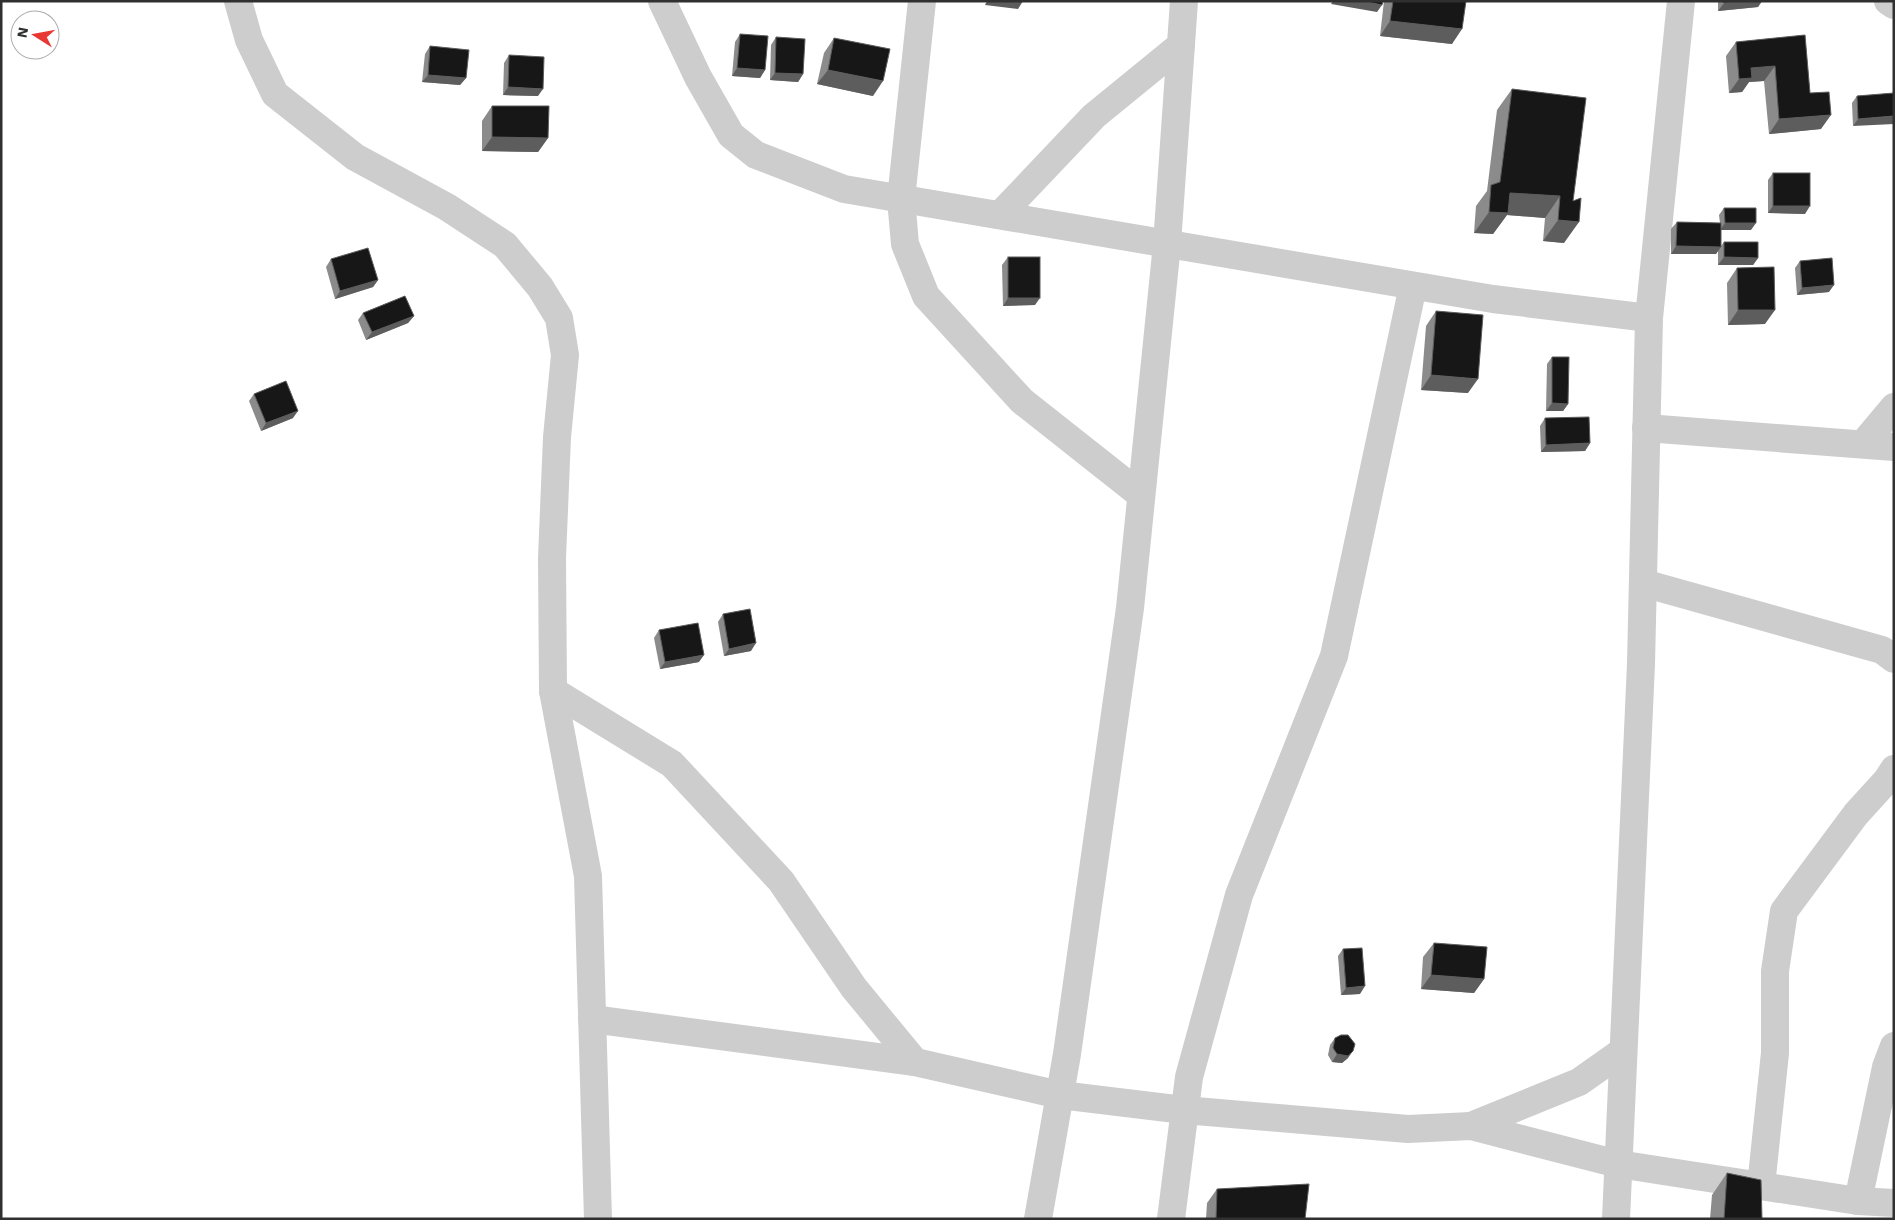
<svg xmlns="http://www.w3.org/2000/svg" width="1895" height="1220" font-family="'Work Sans',sans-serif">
<rect width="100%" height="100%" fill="#fff"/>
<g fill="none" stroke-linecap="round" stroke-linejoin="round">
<g stroke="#cdcdcd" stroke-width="28">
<polyline points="238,1 249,40 275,94 355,157 447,207 505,245 540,287 559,318 565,355 557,437 552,558 553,691 588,876 598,1219"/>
<polyline points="662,1 698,77 731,135 756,155 844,189 1493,299 1649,318 1681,1"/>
<polyline points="922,1 901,199 905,244 926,296 1022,401 1141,495"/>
<polyline points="1888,1 1894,5"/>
<polyline points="1000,215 1094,116 1181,45"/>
<polyline points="1646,428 1894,447"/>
<polyline points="1863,444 1894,407"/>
<polyline points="1643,583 1882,650 1894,659"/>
<polyline points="553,691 672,764 781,881 854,988 915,1062"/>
<polyline points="592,1019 915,1062 1060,1095 1184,1110 1408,1129 1471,1126 1618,1164 1858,1201 1894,1203"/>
<polyline points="1471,1126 1579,1082 1623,1051"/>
<polyline points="1761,1186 1775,1053 1775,971 1784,911 1856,814 1887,780 1894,769"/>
<polyline points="1858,1201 1886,1067 1894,1046"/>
<polyline points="1038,1219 1067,1054 1130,608 1167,244 1184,1"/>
<polyline points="1171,1219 1189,1077 1239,895 1334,656 1413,286"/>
<polyline points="1616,1219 1641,664 1649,318"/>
</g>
</g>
<g fill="#8b8b8b">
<polygon points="1384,1 1466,1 1452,44 1380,36"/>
<polygon points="1718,1 1762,1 1758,7 1718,11"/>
<polygon points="740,34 765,70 760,78 732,76 735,42"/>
<polygon points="1805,35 1810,93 1821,129 1769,134 1764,81 1749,82 1742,92 1729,93 1726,56 1736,42"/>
<polygon points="776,37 803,74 798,82 770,80 771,45"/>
<polygon points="834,38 873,96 817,84 824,53"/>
<polygon points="430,46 466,78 460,85 422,82 425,54"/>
<polygon points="509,55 538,96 503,95 504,63"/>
<polygon points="1512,89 1586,98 1564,243 1543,241 1545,218 1507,215 1493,234 1474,233 1476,206 1487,191 1497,110"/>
<polygon points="1894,93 1853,126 1852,103 1857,96"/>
<polygon points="492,106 548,138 538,152 482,151 482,121"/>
<polygon points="1773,173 1805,214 1768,213 1768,180"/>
<polygon points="1724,208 1751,230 1721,230 1721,246 1724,242 1758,258 1753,265 1718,265 1718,250 1716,254 1671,254 1671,229 1677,222 1720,223 1719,215"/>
<polygon points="1008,257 1035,305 1003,306 1002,265"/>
<polygon points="331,259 378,280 373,287 335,299 326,267"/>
<polygon points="1800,261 1829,292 1797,295 1795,268"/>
<polygon points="1737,268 1765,324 1728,325 1727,283"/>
<polygon points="1436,311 1468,393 1421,390 1426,326"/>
<polygon points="363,313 414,316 408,323 366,340 358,320"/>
<polygon points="1552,357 1568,404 1563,411 1546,411 1547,364"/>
<polygon points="254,394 293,418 261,431 249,401"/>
<polygon points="1545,418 1590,443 1585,451 1541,452 1540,426"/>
<polygon points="723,614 751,651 724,656 718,622"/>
<polygon points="659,630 699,662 660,669 654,638"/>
<polygon points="1434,943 1484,979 1474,993 1421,989 1423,957"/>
<polygon points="1343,949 1360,994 1341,995 1338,956"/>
<polygon points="1335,1038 1348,1058 1342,1063 1332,1062 1328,1055 1330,1045"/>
<polygon points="1727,1173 1762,1219 1710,1219 1712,1195"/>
<polygon points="1217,1189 1305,1219 1206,1219 1207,1203"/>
</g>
<g fill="#5d5d5d">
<polygon points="315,1 335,1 314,2"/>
<polygon points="987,1 1023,1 1018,9 985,5"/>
<polygon points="1333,1 1362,1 1382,5 1377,12 1331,4"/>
<polygon points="1744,1 1762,1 1758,7 1718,11 1724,3"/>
<polygon points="1390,21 1462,29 1452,44 1380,36"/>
<polygon points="1775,66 1764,81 1749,82 1742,92 1729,93 1739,79 1751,68"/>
<polygon points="737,68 765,70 760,78 732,76"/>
<polygon points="828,70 883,81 873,96 817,84"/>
<polygon points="775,73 803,74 798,82 770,80"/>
<polygon points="428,75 466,78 460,85 422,82"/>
<polygon points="508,87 543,89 538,96 503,95"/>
<polygon points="1831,115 1821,129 1769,134 1779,119"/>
<polygon points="1894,116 1894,124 1853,126 1858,119"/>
<polygon points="492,137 548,138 538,152 482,151"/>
<polygon points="1510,193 1560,196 1545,218 1507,215 1493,234 1474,233 1489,212"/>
<polygon points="1773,206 1810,206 1805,214 1768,213"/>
<polygon points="1558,220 1579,222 1564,243 1543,241"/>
<polygon points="1725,223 1756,223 1751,230 1720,230"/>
<polygon points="1676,246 1721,247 1716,254 1671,254"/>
<polygon points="1724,257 1758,258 1753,265 1718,265"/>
<polygon points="378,280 373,287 335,299 340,291"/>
<polygon points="1834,285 1829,292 1797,295 1802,288"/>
<polygon points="1008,298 1040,298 1035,305 1003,306"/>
<polygon points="1738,310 1775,310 1765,324 1728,325"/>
<polygon points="414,316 408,323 366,340 372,332"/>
<polygon points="1431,375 1478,379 1468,393 1421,390"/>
<polygon points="1552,403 1568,404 1563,411 1546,411"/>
<polygon points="298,411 293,418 261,431 266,423"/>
<polygon points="1590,443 1585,451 1541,452 1546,445"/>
<polygon points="756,643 751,651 724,656 729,649"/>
<polygon points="704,655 699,662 660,669 665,662"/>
<polygon points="1431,975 1484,979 1474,993 1421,989"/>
<polygon points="1365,986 1360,994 1341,995 1346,988"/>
<polygon points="1353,1051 1348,1058 1342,1063 1332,1062 1337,1054"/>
</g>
<g fill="#171717" stroke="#5d5d5d">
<polygon points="1362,1 1383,1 1382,5"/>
<polygon points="1393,1 1466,1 1462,29 1390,21"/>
<polygon points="1723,1 1744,1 1724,3"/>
<polygon points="740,34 768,36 765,70 737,68"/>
<polygon points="1805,35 1810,93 1829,92 1831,115 1779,119 1775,66 1751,68 1752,78 1739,79 1736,42"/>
<polygon points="776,37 805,39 803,74 775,73"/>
<polygon points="834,38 890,49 883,81 828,70"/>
<polygon points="430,46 469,50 466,78 428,75"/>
<polygon points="509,55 544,57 543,89 508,87"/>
<polygon points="1512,89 1586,98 1573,201 1581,198 1579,222 1558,220 1560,196 1510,193 1508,213 1489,212 1491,185 1500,182"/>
<polygon points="1894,93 1894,116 1858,119 1857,96"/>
<polygon points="492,106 549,106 548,138 492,137"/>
<rect x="1773" y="173" width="37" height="33"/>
<polygon points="1724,208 1756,208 1756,223 1725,223"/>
<polygon points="1677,222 1721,223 1721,247 1676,246"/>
<polygon points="1724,242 1758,242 1758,258 1724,257"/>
<polygon points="368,248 378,280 340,291 331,259"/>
<rect x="1008" y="257" width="32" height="41"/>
<polygon points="1832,258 1834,285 1802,288 1800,261"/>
<polygon points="1774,267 1775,310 1738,310 1737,268"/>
<polygon points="405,296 414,316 372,332 363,313"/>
<polygon points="1436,311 1483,315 1478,379 1431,375"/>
<polygon points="1552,357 1569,357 1568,404 1552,403"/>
<polygon points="286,381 298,411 266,423 254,394"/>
<polygon points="1589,417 1590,443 1546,445 1545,418"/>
<polygon points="750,609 756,643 729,649 723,614"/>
<polygon points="698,623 704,655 665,662 659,630"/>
<polygon points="1434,943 1487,947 1484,979 1431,975"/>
<polygon points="1362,948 1365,986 1346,988 1343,949"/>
<polygon points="1341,1035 1348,1035 1355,1044 1353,1051 1348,1056 1337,1054 1333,1048 1335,1038"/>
<polygon points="1727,1173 1761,1180 1762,1219 1724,1219"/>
<polygon points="1309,1184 1305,1219 1216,1219 1217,1189"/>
</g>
<rect width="1895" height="1220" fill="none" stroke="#303030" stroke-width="5"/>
<g transform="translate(35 35) rotate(281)"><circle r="24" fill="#ffffff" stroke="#acacac"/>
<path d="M0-4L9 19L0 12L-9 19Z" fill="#e83832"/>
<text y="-8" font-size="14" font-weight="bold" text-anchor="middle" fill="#303030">N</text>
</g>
</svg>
